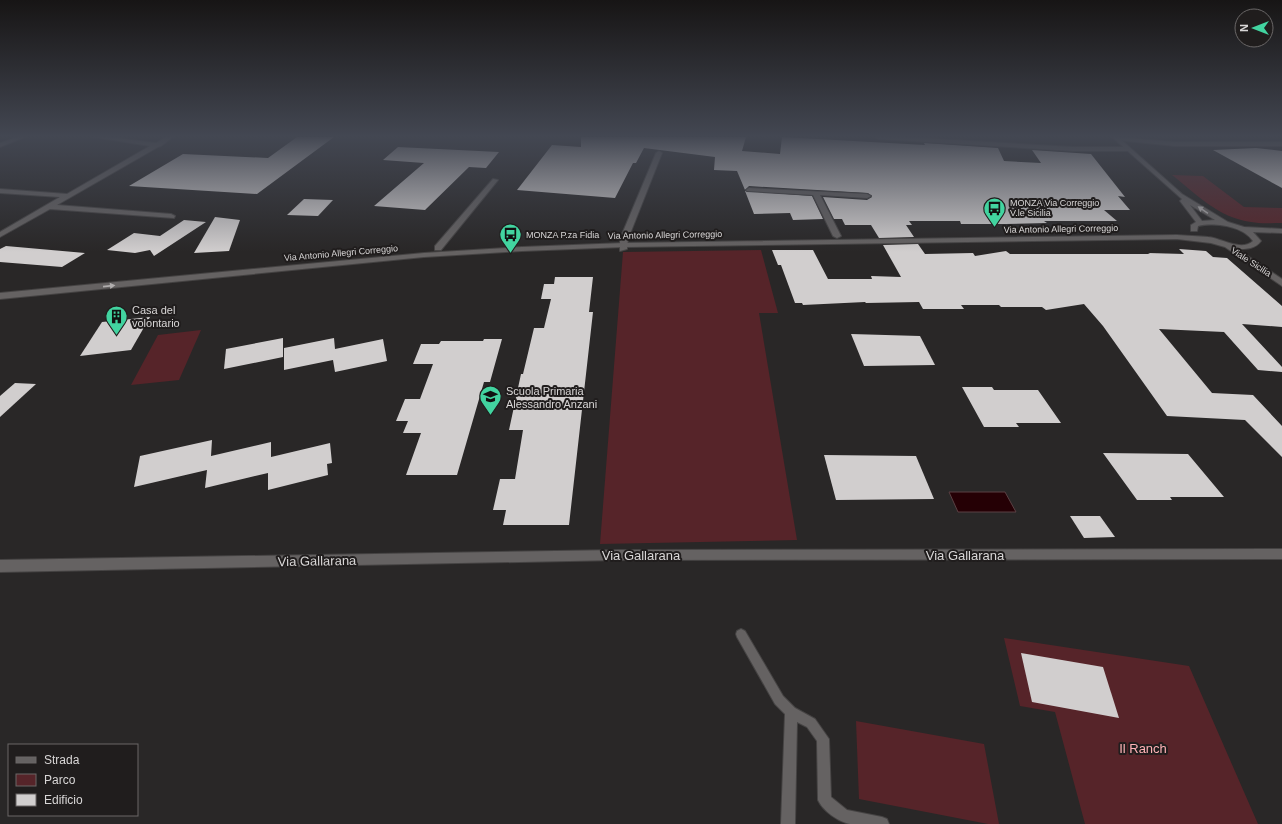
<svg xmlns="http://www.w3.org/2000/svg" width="1282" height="824" font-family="Helvetica,sans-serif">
<rect width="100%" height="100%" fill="#292727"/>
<g fill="#562429">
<path d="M1172,175L1203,176L1244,207L1282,208V223C1272,223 1261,224 1251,222C1219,218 1196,194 1172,175Z"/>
<polygon points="761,250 778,313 759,313 797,540 600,544 623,252"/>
<polygon points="201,330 179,380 131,385 158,335"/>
<polygon points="1004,638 1189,666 1258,824 1085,824 1055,712 1020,706"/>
<polygon points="856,721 984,744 999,824 988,824 859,799"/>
</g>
<polygon fill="#250005" stroke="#5b4044" points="949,492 1005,492 1016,512 958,512"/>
<g fill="#d1cece">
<polygon points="297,137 334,137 257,194 129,186 183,154 268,158"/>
<polygon points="581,137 746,137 742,151 780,154 782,137 925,145 924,143 998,148 1004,161 1041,163 1032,150 1091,154 1125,197 1118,196 1130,210 1104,210 1117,221 1044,221 1047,223 1005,224 961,224 960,221 909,221 912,225 906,225 914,237 879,238 871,225 845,225 842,219 834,219 823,197 867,200 872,197 868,193 749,186 745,190 737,171 714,170 715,157 644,148 636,163 633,163 615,198 517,190 552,145 581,147"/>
<polygon points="398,147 499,152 486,168 469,167 425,210 374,206 424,163 383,160"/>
<polygon points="1256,148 1282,151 1282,188 1213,150"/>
<polygon points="745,191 812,196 823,219 793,220 790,213 754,214"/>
<polygon points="304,199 333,200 318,216 287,215"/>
<polygon points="215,217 240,220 229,251 194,253"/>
<polygon points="184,220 206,222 154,256 150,250 135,253 107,250 134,233 160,236"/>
<polygon points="918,244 925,254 973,253 975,256 1006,251 1010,254 1150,254 1148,253 1184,254 1179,249 1206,251 1213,257 1227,258 1282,306 1282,327 1242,324 1282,367 1282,372 1258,370 1224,332 1159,329 1212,393 1253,395 1282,426 1282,457 1245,420 1167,416 1103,326 1084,304 1046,310 1042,307 1001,307 999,305 961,305 964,309 923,309 919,302 866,303 865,302 803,305 802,303 795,303 781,265 778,265 772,250 813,250 828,279 872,279 871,276 901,277 883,245"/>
<polygon points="6,246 85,253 62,267 0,262 0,249"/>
<polygon points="555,277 593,277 589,312 593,312 569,525 503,525 506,510 493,510 500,479 515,479 523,430 509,430 521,374 523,374 534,328 544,328 551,299 541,299 544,284 554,284"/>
<polygon points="150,317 131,350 80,356 102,322"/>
<polygon points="851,334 920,336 935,365 864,366"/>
<polygon points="283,338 283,357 224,369 226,349"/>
<polygon points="334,338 335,349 383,339 387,361 335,372 333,360 284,370 284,348"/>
<polygon points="484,339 502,339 490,382 484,382 457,475 406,475 421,433 403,433 408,421 396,421 405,399 420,399 433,364 413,364 421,344 439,344 441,341 483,341"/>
<polygon points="15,383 36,384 0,417 0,396"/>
<polygon points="962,387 992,387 994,390 1038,390 1061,423 1016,423 1019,427 984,427"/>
<polygon points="212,440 211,456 271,442 271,457 330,443 332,463 327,464 328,475 268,490 268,473 205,488 207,470 134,487 140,456"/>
<polygon points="1103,453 1188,454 1224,497 1170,497 1172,500 1137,500"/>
<polygon points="824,455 916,456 934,499 836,500"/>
<polygon points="1070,516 1100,516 1115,537 1084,538"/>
<polygon points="1021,653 1103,667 1119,718 1032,702"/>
</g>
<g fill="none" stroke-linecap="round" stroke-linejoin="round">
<defs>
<path id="service" d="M741,629L745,631L783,696L795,708L815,719L829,739L831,797L847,810L882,817L887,819L889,824H850C839,822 823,811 818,800L817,741L807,727L797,722L795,824H781L785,714L775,704L737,637L736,634L737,631Z"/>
<g id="minor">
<polygon points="17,137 25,137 0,147 0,143"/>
<polygon points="94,137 109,137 156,143 166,137 173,137 161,146 158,147 57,205 171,214 175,216 174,218 50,209 0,237 0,232 60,197 0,193 0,189 67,194 150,146"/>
<polygon points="875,137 904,137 1073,147 1128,147 1131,149 1128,151 1073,151 878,139"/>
<polygon points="1115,137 1175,142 1282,142 1282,146 1175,146 1117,140 1115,139"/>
<polygon points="659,151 662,153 628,239 627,249 620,251 620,239 656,153"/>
<polygon points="493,179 498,180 441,250 435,250 435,246"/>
<polygon points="749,188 867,194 871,196 867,198 820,195 841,236 837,238 833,236 813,195 747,191 746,190"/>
<polygon points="1282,549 1282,559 619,560 0,572 0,560 619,550"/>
</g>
<path id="tertiary" d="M1112,137H1118L1182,194L1228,222L1244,227L1282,229V233L1253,232L1261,241C1255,249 1247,249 1237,249L1282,279V286L1225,247L1211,243L1177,239L624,247L522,251L424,257L0,299V293L424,253L522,247L624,243L1177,235C1187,236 1198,236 1208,237C1221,238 1241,252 1253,241C1243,226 1214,222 1198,226L1197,231H1191V225L1196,222L1180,201L1182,199ZM1190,205L1215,220L1202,221Z"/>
</defs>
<use href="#service" stroke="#454343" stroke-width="2"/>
<use href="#minor" stroke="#454343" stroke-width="2"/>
<use href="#tertiary" stroke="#454343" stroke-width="2"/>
<use href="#service" fill="#656262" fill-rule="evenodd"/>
<use href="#minor" fill="#656262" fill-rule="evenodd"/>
<use href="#tertiary" fill="#656262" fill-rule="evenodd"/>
</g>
<defs><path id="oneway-solid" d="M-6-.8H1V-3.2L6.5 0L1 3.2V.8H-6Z"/></defs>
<g fill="#b0adad">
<use href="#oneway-solid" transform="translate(1203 210) rotate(-146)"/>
<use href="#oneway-solid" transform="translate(109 286) rotate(-6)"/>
</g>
<linearGradient id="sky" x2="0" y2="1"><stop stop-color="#171515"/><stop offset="0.54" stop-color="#434752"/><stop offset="1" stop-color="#434752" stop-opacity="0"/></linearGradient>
<rect width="1282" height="252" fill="url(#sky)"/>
<defs>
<symbol id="bus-pin" viewBox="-11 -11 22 30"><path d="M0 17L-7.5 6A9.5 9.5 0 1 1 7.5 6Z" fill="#42d4a0" stroke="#201d1d"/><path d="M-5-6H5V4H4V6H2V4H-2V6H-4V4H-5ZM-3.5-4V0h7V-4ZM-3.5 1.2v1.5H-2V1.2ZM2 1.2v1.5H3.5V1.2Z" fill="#111"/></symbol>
<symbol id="building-pin" viewBox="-11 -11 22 30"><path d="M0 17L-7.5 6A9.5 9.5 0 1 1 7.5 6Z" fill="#42d4a0" stroke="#201d1d"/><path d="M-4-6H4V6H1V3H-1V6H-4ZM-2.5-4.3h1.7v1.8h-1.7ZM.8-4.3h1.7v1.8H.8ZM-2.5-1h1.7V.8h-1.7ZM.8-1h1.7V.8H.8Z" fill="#111"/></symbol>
<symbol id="school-pin" viewBox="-11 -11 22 30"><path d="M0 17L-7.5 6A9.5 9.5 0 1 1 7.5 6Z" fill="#42d4a0" stroke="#201d1d"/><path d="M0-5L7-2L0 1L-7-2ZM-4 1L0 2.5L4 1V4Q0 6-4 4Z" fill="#111"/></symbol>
</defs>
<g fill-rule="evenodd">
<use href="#bus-pin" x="982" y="196" width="25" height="34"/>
<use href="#bus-pin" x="498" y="222" width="25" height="34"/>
<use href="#building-pin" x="104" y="304" width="25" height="34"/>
<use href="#school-pin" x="478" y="384" width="25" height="34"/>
</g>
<g text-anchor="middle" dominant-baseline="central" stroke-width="4" stroke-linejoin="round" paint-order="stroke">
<g font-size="9" fill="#d8d6d6" stroke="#201d1d" text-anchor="start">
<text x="1010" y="203">MONZA Via Correggio<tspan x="1010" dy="10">V.le Sicilia</tspan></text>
<text x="526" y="235">MONZA P.za Fidia</text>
</g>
<g font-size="9" fill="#d8d6d6" stroke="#201d1d">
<text transform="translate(1061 229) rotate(-1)">Via Antonio Allegri Correggio</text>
<text transform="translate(665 235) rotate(-1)">Via Antonio Allegri Correggio</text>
<text transform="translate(341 253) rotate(-5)">Via Antonio Allegri Correggio</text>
<text transform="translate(1251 262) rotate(33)">Viale Sicilia</text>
</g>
<g font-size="11" fill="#d8d6d6" stroke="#201d1d" text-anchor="start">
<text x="132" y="310">Casa del<tspan x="132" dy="13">volontario</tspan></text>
<text x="506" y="391">Scuola Primaria<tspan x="506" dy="13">Alessandro Anzani</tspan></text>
</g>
<g font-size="13" fill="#d8d6d6" stroke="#201d1d">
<text x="641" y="555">Via Gallarana</text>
<text x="965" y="555">Via Gallarana</text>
<text transform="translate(317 561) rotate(-1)">Via Gallarana</text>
</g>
<g font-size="13" fill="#feb2b6" stroke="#201d1d">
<text x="1143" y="748">Il Ranch</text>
</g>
</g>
<rect x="8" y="744" width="130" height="72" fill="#201d1d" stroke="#6a6767"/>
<rect x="16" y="757" width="20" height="6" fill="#656262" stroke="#6a6767"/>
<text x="44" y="764" font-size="12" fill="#d8d6d6">Strada</text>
<rect x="16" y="774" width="20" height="12" fill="#562429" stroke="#6a6767"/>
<text x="44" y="784" font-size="12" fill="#d8d6d6">Parco</text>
<rect x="16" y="794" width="20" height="12" fill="#d1cece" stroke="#6a6767"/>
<text x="44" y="804" font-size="12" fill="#d8d6d6">Edificio</text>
<g transform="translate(1254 28) rotate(270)"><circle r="19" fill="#201d1d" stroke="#6a6767"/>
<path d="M0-3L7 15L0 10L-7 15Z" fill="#42d4a0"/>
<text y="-6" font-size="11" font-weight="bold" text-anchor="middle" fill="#d8d6d6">N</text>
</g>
</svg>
